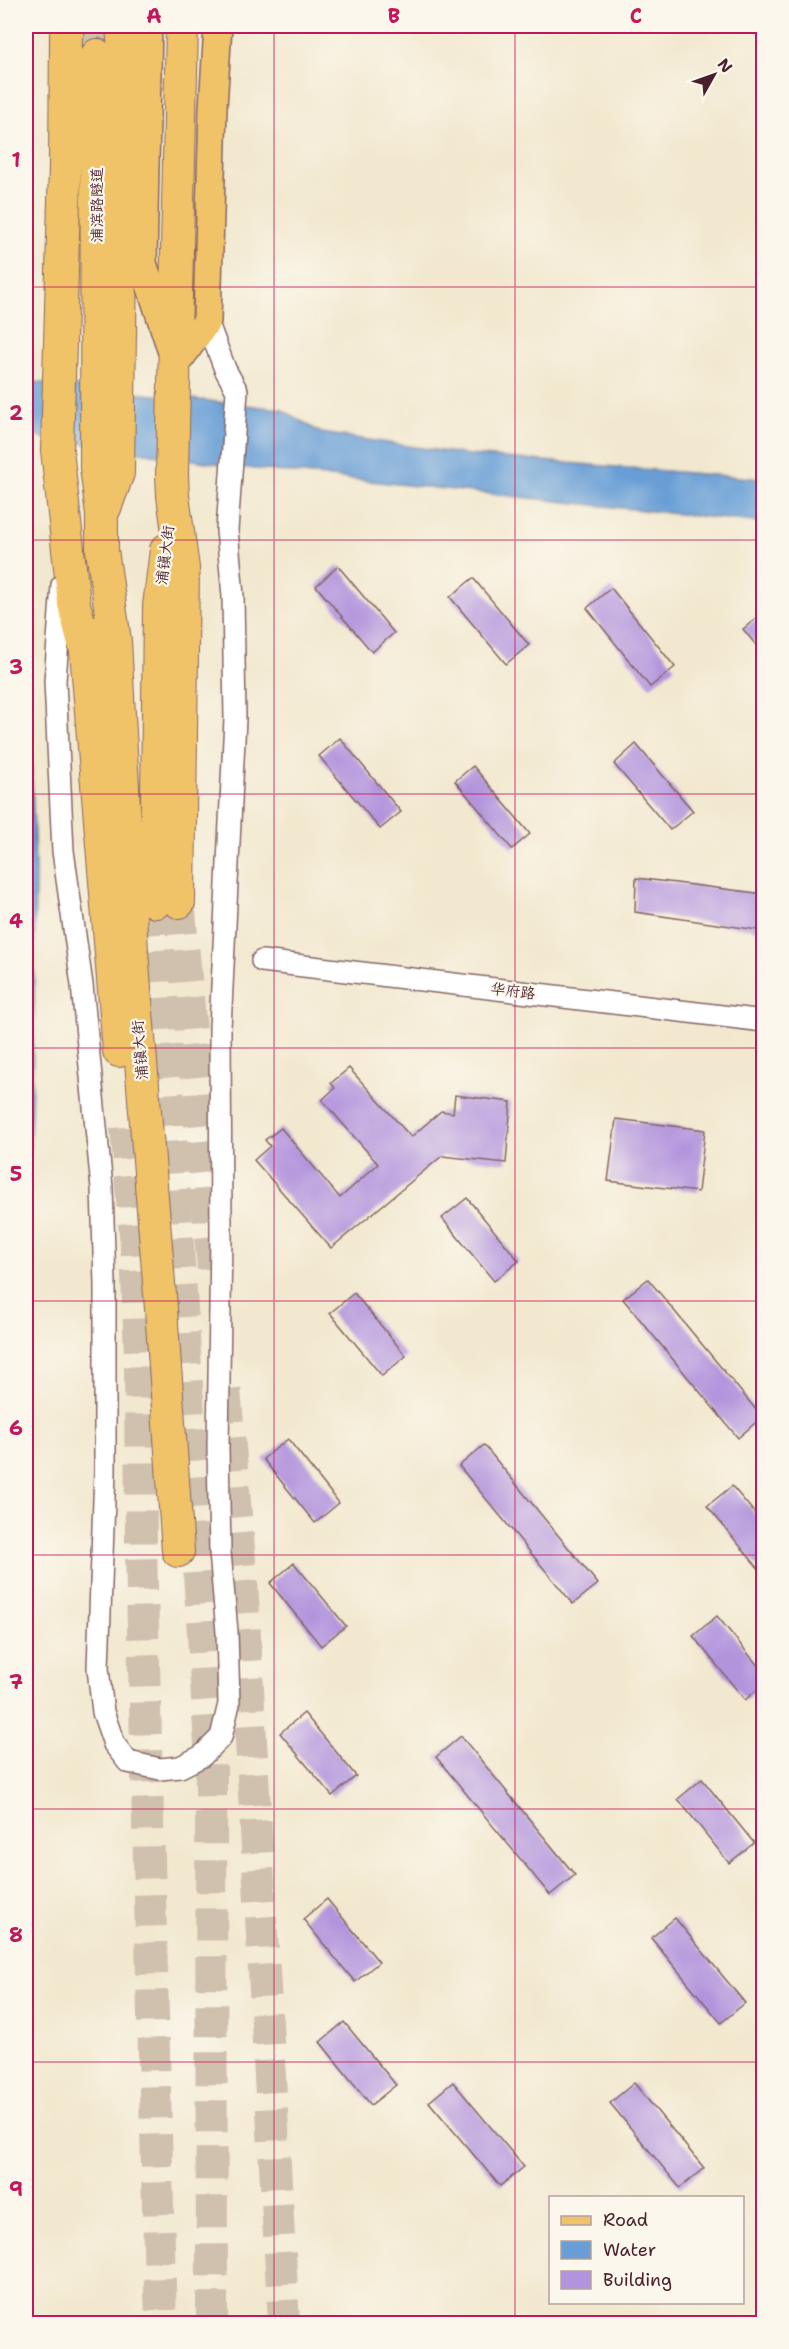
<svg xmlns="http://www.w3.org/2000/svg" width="789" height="2349" font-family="'Shantell Sans','LXGW WenKai TC',sans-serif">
<rect width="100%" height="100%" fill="#fbf7ec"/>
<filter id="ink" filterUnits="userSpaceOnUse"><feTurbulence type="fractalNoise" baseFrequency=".0167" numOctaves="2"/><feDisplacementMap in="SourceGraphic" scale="12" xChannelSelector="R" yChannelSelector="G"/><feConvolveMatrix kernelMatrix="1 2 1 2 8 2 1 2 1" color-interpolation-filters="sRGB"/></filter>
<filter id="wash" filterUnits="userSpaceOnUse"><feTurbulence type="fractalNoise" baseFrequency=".008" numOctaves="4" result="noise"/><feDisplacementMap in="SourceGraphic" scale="24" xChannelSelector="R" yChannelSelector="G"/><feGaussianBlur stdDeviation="1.35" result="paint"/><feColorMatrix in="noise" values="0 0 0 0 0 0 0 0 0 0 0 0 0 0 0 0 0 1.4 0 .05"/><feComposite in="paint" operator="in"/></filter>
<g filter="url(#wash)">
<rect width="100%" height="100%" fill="#f2e8cf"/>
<g fill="#689ed5" stroke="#595e80" stroke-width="1.5">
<polygon points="26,381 281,409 321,433 469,455 763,479 763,523 247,468 26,435"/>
<polygon points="26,596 35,865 34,1024 26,1251"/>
</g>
<g id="blocks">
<g fill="#b294dd">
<polygon points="338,566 394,633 372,652 316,586"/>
<polygon points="473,578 529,645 506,664 450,597"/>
<polygon points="611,588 675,667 650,687 587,608"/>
<polygon points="764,612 764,655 743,629"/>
<polygon points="340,738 401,812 380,829 319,756"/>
<polygon points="636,744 693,811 670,830 614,764"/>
<polygon points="473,766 530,834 512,849 455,781"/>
<polygon points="636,878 764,894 764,931 635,912"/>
<polygon points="349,1068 411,1137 441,1111 453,1113 455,1095 511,1102 506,1163 442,1156 331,1248 254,1160 270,1146 265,1140 281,1128 340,1198 378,1164 322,1100 335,1088 331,1083"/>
<polygon points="616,1119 705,1130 698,1192 608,1181"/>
<polygon points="467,1198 519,1261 494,1281 442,1218"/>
<polygon points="648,1279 762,1417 738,1438 623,1299"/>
<polygon points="354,1293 406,1356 382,1376 330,1313"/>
<polygon points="288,1439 339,1503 315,1523 263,1459"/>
<polygon points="484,1445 598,1584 573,1604 459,1466"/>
<polygon points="732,1486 764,1524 764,1575 707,1506"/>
<polygon points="294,1563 346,1626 321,1646 270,1583"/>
<polygon points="717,1616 764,1673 764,1684 745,1700 693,1636"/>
<polygon points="304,1713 356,1776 332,1796 280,1733"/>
<polygon points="461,1736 575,1875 550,1895 436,1757"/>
<polygon points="702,1779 754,1843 729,1863 678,1799"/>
<polygon points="327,1899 379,1962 355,1982 303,1919"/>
<polygon points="675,1918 745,2003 721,2023 651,1938"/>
<polygon points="344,2022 396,2085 371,2105 320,2042"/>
<polygon points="453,2082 524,2167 500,2186 429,2102"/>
<polygon points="634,2083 704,2168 680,2188 610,2103"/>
</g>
</g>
</g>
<g filter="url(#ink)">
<use href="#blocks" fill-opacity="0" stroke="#856564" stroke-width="1.5"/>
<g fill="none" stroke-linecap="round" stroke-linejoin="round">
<g stroke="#d0c0ae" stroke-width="32" stroke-dasharray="32 16" stroke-linecap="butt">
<polyline points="97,55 100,26"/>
<polyline points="156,902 211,1760 212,2324"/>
<polyline points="179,902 214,1278"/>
<polyline points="126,1127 136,1246 140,1356 141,1550 161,2324"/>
<polyline points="225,1390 242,1582 284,2324"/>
</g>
<defs>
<g id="minor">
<polyline points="62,585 55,681 63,851 82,985 102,1188 105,1284 105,1472 98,1668 103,1712 114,1744 128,1762 160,1769 180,1767 202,1756 221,1737 229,1704 227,1632 220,1552 218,1449 221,1235 220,1028 235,719 233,596 227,530 237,391 225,369 207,321"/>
<polyline points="262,961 764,1021"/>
</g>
<g id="major">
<polyline points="148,26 143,263 171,349"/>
<polyline points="176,364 207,321 213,107 218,26"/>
</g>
<g id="highway">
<polyline points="70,26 66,35 65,165 57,450 74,604 86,651"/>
<polyline points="97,55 96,467 102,514 102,550 115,641 132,951 160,1295 178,1551"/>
<polyline points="105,508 118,473 124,51 122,26"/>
<polyline points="89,631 86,651 119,1051"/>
<polyline points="156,902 159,606 166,550"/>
<polyline points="179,902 183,568 173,496 172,474 182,26"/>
</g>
</defs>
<use href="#minor" stroke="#856564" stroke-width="24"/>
<use href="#major" stroke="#856564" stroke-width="30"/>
<use href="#highway" stroke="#856564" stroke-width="34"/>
<use href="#minor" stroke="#fff" stroke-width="21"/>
<use href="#major" stroke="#f1c369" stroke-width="27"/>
<use href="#highway" stroke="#f1c369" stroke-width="32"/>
</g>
</g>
<path fill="none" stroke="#c2185b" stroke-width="1.5" stroke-opacity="0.55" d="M274,26V2324M515,26V2324M26,287H764M26,540H764M26,794H764M26,1048H764M26,1301H764M26,1555H764M26,1809H764M26,2062H764"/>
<g text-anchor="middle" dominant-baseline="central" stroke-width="4.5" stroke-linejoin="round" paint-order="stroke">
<g font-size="15" fill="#4a1f2b" stroke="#fbf7ec">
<text transform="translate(97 205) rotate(-90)">浦滨路隧道</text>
<text transform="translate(165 555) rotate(-83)">浦镇大街</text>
<text transform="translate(513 991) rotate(7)">华府路</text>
<text transform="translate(140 1050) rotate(-95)">浦镇大街</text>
</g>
</g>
<rect width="789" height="2349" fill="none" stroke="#fbf7ec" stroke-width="66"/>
<rect x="549" y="2196" width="195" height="108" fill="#fbf7ec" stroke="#b4a19f" stroke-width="1.5"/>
<rect x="561" y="2216" width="30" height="9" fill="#f1c369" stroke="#b4a19f" stroke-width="1.5"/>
<text x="603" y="2226" font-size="18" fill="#4a1f2b">Road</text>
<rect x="561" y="2241" width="30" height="18" fill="#689ed5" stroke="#b4a19f" stroke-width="1.5"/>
<text x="603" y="2256" font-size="18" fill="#4a1f2b">Water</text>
<rect x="561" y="2271" width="30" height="18" fill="#b294dd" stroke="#b4a19f" stroke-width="1.5"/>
<text x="603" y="2286" font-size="18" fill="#4a1f2b">Building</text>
<g transform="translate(714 75) rotate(50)" stroke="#fbf7ec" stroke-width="4.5" paint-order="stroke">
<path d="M0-4.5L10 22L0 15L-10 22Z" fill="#4a1f2b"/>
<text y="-9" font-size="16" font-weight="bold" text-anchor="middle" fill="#4a1f2b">N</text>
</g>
<rect x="33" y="33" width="723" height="2283" fill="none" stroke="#c2185b" stroke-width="2"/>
<g font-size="20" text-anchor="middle" font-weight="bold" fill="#c2185b">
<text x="154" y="23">A</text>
<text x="394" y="23">B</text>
<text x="636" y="23">C</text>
<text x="16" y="167">1</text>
<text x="16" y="420">2</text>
<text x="16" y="674">3</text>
<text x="16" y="928">4</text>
<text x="16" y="1181">5</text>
<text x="16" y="1435">6</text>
<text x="16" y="1689">7</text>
<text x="16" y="1942">8</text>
<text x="16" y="2196">9</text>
</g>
</svg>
